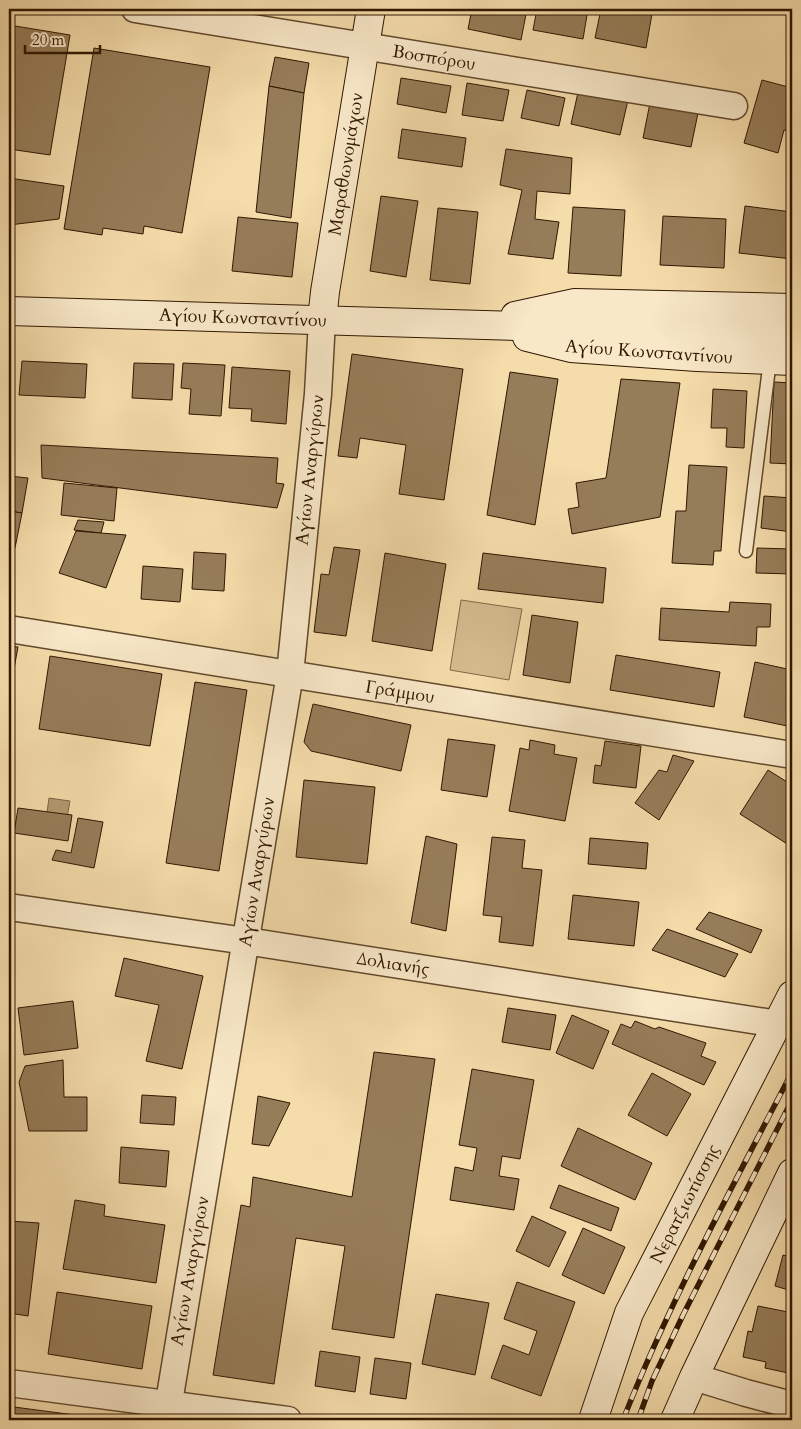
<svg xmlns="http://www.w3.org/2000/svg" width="801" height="1429" font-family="Cardo,serif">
<rect width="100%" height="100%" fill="#f5dcab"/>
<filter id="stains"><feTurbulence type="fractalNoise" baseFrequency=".004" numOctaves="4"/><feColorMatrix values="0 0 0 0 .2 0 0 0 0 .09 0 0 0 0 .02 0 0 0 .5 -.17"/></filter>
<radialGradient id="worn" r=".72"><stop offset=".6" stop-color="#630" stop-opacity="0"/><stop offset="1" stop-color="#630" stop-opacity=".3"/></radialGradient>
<polygon fill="#d4bb8e" stroke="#826947" points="461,600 522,609 509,680 450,670"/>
<polygon fill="#b29971" stroke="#7e6544" points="49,798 70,801 65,829 45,826"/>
<g fill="#967d59" stroke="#301700">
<polygon points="291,9 316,9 315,14"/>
<polygon points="472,9 527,9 521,40 468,29"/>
<polygon points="537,9 588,9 583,39 533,30"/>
<polygon points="601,9 625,9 652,14 646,48 595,38"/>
<polygon points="9,25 70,35 50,155 9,149"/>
<polygon points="94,48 210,67 182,233 144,226 143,234 103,228 102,235 64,229"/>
<polygon points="275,57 309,63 304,93 269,86"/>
<polygon points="401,78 451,86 446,113 397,104"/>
<polygon points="762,80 792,88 792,132 784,130 778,153 744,143"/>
<polygon points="467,83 509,90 503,121 462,115"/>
<polygon points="269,86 304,93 291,218 256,212"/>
<polygon points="579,88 628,100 620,135 571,124"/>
<polygon points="527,90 565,98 559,126 521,118"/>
<polygon points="650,103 698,113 691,147 643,138"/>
<polygon points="402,129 466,138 462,167 398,158"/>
<polygon points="506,149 572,158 570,194 537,191 535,219 559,222 553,259 508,254 522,190 500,185"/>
<polygon points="9,178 64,186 59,219 9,225"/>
<polygon points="381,196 418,201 406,277 370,271"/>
<polygon points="745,206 792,212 792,259 739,253"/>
<polygon points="573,207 625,210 621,276 568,273"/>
<polygon points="438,208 478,212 470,284 430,280"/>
<polygon points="663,216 726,219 724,268 660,265"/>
<polygon points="238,217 298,223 292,277 232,271"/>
<polygon points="352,354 463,369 444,500 399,494 406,445 360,438 357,458 338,456"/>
<polygon points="22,361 87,364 85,398 19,395"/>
<polygon points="134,363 174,364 172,400 132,398"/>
<polygon points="183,363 225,365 221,416 189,414 191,389 181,388"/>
<polygon points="232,367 290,371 286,424 251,421 252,409 229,408"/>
<polygon points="510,372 558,379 535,525 487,515"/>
<polygon points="621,379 680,383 660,517 572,534 568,509 579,507 576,483 606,478"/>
<polygon points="774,382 792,383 792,464 770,463"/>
<polygon points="713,389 747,391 744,448 726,447 727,428 711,428"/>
<polygon points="41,445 278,458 276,483 284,484 277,508 42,478"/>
<polygon points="689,465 727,467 721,551 714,551 713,565 672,563 676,511 686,511"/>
<polygon points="9,476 28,478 22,513 9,511"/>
<polygon points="64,483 117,488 114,521 61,515"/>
<polygon points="764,496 792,498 792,532 761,528"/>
<polygon points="9,511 22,513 16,543 9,541"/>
<polygon points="78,520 104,522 101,533 74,530"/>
<polygon points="76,531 126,535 106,588 59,573"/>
<polygon points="9,541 16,543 9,573"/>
<polygon points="334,547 360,550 346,636 314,632 321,574 329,575"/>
<polygon points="757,548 792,549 792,574 756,573"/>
<polygon points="194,552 226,554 224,591 192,589"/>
<polygon points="385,553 446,564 432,651 372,641"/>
<polygon points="483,553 606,568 603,603 478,589"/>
<polygon points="143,566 183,569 180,602 141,599"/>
<polygon points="730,602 771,604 770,627 757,627 756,646 659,640 661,608 729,612"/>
<polygon points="532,615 578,622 570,683 523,675"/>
<polygon points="9,646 18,647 9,696"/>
<polygon points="616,655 720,672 714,707 610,690"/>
<polygon points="50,656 162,674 150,746 39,729"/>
<polygon points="755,662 792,670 792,727 744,717"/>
<polygon points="195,682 247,690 219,871 166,863"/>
<polygon points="313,704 411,725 401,771 311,751 304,742"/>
<polygon points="448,739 495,745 487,797 441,790"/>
<polygon points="530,740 555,745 554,754 577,758 565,821 509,811 520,748 529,750"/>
<polygon points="605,741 641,746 636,788 593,783 595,765 601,766"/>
<polygon points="673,755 694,761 659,820 635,803 659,770 667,772"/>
<polygon points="768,770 792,785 792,847 740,814"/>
<polygon points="304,780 375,787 367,864 296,857"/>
<polygon points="18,808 72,815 68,841 14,833"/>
<polygon points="78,818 103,822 94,868 52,860 56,850 71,853"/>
<polygon points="426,836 457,844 446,931 411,923"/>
<polygon points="492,837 525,840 522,868 542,870 533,946 499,942 502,917 483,915"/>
<polygon points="590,838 648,843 646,869 588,864"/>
<polygon points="573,895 639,902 634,946 568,939"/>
<polygon points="709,912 762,930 751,953 696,929"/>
<polygon points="667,929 738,954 725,977 652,950"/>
<polygon points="124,958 203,976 182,1069 146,1061 159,1005 115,996"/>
<polygon points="73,1001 78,1048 24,1055 18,1008"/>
<polygon points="508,1008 556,1015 550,1050 502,1042"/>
<polygon points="572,1015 609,1031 593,1069 556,1053"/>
<polygon points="635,1021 655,1029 659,1027 706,1043 701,1056 716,1062 704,1085 612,1044 621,1024 631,1028"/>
<polygon points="374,1052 435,1059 394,1338 332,1329 345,1246 296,1238 274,1384 213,1375 241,1205 250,1207 253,1177 352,1197"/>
<polygon points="63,1060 64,1097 87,1097 87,1131 29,1131 19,1082 25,1066"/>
<polygon points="472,1069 534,1080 520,1159 502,1156 499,1176 519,1179 514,1210 450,1200 455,1167 473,1171 477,1148 459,1145"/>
<polygon points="652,1073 691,1094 667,1136 628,1115"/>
<polygon points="142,1095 176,1097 174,1125 140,1123"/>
<polygon points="258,1096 290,1103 269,1146 252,1144"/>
<polygon points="578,1128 652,1163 635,1200 561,1166"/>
<polygon points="121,1147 169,1151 166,1187 119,1183"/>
<polygon points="559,1185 619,1208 611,1231 550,1208"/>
<polygon points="75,1200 105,1205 104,1216 165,1225 156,1283 63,1269"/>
<polygon points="532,1216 566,1232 549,1267 516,1251"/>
<polygon points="9,1221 39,1223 28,1316 9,1313"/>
<polygon points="583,1228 625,1247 604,1294 562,1275"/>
<polygon points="783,1255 792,1257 792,1291 775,1286"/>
<polygon points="517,1282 575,1302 541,1396 491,1378 503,1345 529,1355 537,1331 504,1319"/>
<polygon points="57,1292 152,1306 142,1369 48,1354"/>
<polygon points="436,1294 489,1303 475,1375 422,1364"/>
<polygon points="758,1306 788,1312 788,1308 792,1309 792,1360 791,1359 788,1373 765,1368 766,1362 743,1357 748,1331 752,1332"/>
<polygon points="320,1351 360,1357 355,1392 315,1386"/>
<polygon points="375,1358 411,1363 406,1399 370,1394"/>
<polygon points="14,1407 75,1415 75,1420 12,1420"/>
<polygon points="75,1415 108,1420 75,1420"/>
</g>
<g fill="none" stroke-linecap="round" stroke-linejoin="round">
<defs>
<polyline id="lane" points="746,551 770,360"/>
<g id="street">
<polyline points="135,9 734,106"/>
<polyline points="9,629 792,755"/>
<polyline points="9,907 246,941 778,1024"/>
<polyline points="694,1377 746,1393 792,1405"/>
<polyline points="9,1383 288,1420"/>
<polyline points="166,1420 290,674 318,394 322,320"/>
</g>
<g id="secondary">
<polyline points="9,311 792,334"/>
<polyline points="515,316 575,303 792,308"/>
<polyline points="322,320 325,292 371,9"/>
<polyline points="527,337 571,348 697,357 792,361"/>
<polyline points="593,1420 629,1313 792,995"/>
<polyline points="675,1420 694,1377 792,1173"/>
</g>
</defs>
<use href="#lane" stroke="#61482b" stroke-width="15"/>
<use href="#street" stroke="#61482b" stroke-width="29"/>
<use href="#secondary" stroke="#301700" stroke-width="30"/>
<use href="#lane" stroke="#f8e8c8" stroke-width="12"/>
<use href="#street" stroke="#f8e8c8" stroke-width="26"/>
<use href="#secondary" stroke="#f8e8c8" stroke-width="28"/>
<defs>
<g id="rail">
<path d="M623,1420C670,1300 733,1186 792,1072"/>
<polyline points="638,1420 652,1381 683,1315 792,1100"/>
</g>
</defs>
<use href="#rail" stroke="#301700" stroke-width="5.5"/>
<use href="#rail" stroke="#f8e8c8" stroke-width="4" stroke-dasharray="11" stroke-linecap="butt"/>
</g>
<g text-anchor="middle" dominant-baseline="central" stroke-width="4" stroke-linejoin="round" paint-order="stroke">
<g font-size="18" fill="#301700" stroke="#f8e8c8">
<text transform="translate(434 58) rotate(9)">Βοσπόρου</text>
<text transform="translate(346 164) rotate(-81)">Μαραθωνομάχων</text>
<text transform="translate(243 318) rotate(2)">Αγίου Κωνσταντίνου</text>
<text transform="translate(649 352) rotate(4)">Αγίου Κωνσταντίνου</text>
<text transform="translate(310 470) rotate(-84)">Αγίων Αναργύρων</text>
<text transform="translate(400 692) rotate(9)">Γράμμου</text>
<text transform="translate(257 872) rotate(-81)">Αγίων Αναργύρων</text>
<text transform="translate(393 964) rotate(9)">Δολιανής</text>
<text transform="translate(685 1204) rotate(-63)">Νερατζιωτίσσης</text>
<text transform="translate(190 1271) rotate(-80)">Αγίων Αναργύρων</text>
</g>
</g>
<rect width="801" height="1429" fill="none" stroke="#f5dcab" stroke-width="30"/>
<rect x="10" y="10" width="781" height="1409" fill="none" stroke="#301700" stroke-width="2.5"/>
<rect x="15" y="15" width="771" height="1399" fill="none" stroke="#301700"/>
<path d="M25 45v8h75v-8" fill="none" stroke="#301700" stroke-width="2.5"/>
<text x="32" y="45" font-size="15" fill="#301700" stroke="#f8e8c8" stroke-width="4" paint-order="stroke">20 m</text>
<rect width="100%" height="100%" filter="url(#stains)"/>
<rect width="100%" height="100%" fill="url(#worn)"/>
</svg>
